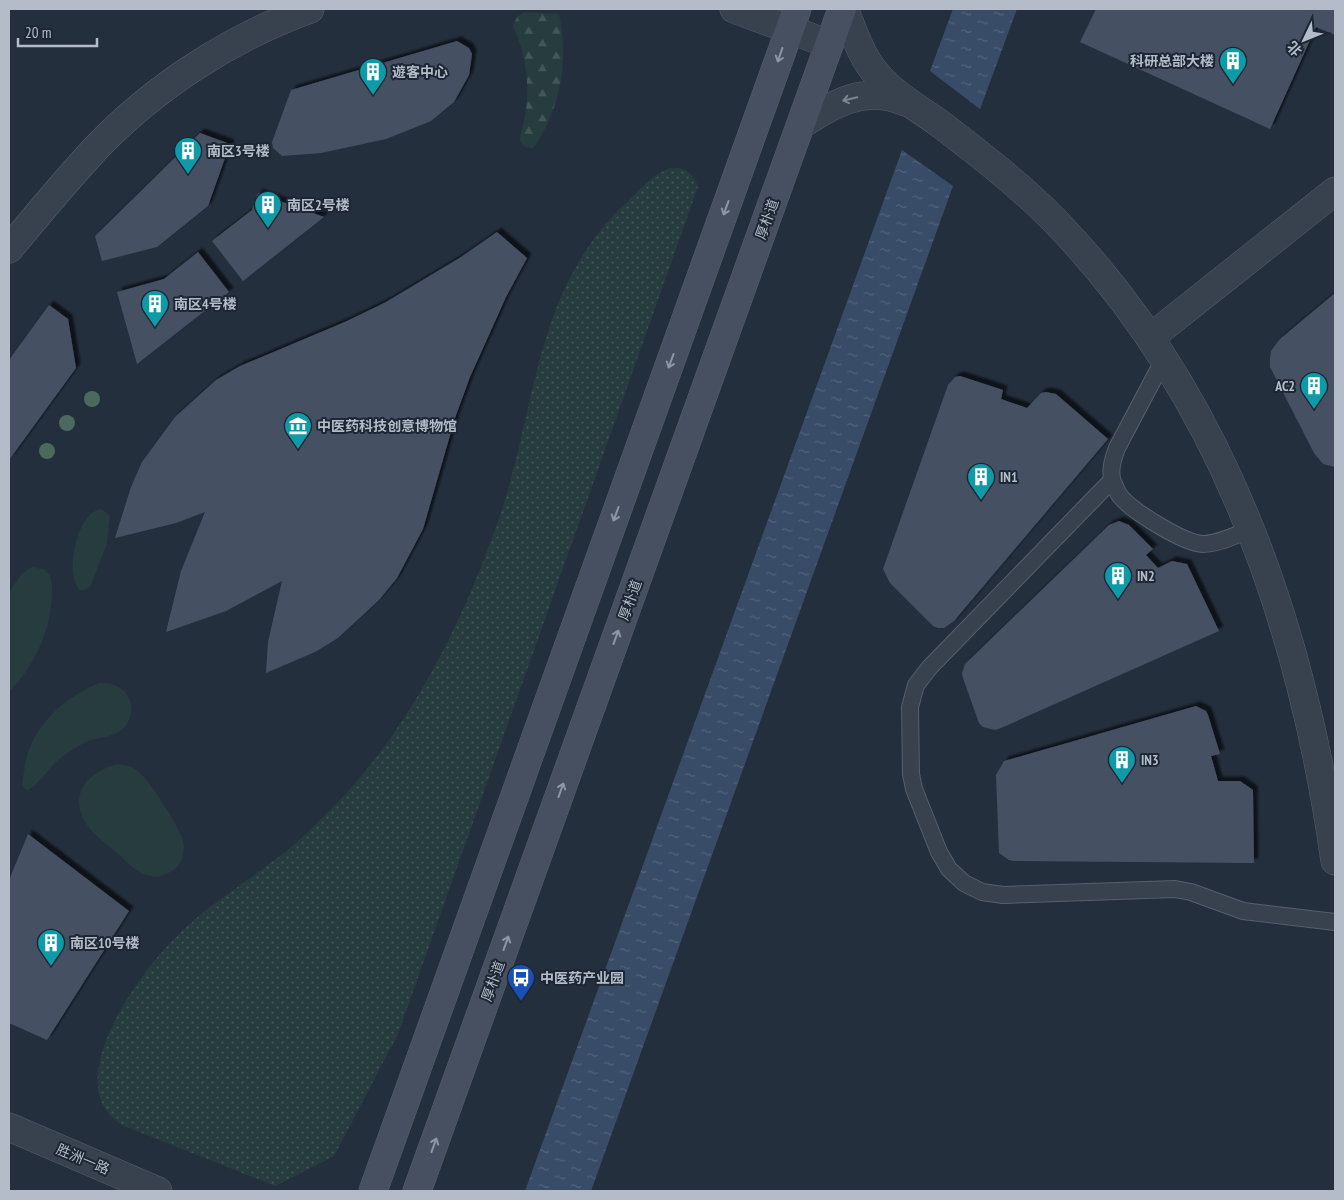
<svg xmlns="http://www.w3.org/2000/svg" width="1344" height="1200" font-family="'PT Sans Narrow','Noto Sans SC',sans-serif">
<defs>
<pattern id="forest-firs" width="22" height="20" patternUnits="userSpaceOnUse" patternTransform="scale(1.25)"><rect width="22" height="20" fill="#263c3f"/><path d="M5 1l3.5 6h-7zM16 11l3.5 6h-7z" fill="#435659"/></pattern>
<pattern id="garden-dots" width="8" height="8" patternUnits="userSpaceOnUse" patternTransform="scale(1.25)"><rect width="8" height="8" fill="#263c3f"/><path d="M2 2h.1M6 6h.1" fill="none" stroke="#435659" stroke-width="1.8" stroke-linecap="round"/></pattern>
<pattern id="water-ripples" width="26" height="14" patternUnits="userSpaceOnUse" patternTransform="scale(1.25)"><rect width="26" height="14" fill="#394c67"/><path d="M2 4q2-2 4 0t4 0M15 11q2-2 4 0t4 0" fill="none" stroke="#53647b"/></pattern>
<filter id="shadow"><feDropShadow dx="4.5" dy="-4.5" stdDeviation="1" flood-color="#0009"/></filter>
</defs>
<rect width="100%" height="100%" fill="#242f3e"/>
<g fill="#263c3f">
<path d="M102,509L110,516L107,544L90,587L84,590H80C64,576 76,511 102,509Z"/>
<path d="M33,567L45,570C53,577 52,585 52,595C50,632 35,665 9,692V593C15,583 22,571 33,567Z"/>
<path d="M99,683C109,683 116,684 124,691C135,702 133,722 120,731C112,737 100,737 91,740C79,745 68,752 58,760C51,766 33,791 26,790C20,785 23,779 24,772C28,730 62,698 99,683Z"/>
<path d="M117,764C122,765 130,766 135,769C147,775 183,832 184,845C184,855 181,865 172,871C165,875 158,878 150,876C136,873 126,861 116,852C104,842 89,832 82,816C71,788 93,771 117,764Z"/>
</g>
<path fill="url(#forest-firs)" d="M524,12L559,14C569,62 561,104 536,145L533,148L525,147L520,141C520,131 525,121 526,110C530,80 525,53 513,26L517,17Z"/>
<path fill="url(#garden-dots)" d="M670,168C685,167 694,173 698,187L398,1034L334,1156L275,1186L122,1125C56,1084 141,971 177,936C213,900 259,875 297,842C330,812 361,779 387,743C435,676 470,601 497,524C538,410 531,293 625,204C638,191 653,174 670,168Z"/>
<g fill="url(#water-ripples)">
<polygon points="953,9 1017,9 980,109 930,71"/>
<polygon points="902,150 953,186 591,1191 525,1191"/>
</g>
<g fill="#455162" filter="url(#shadow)">
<polygon points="1096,9 1335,9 1335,35 1316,27 1270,129 1080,42"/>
<polygon points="457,41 469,48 472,54 469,75 454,102 431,121 386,139 321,153 282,156 273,148 272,142 291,90"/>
<polygon points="200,133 230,144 208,206 157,247 102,261 95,236"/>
<polygon points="258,193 324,217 243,281 212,241 252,210"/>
<polygon points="497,232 527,258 506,297 470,377 455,418 423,529 397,578 379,600 338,638 315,652 266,673 268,642 282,581 226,611 166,632 181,571 205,512 176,523 115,538 131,487 142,462 175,417 216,380 240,366 347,321 386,302 461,257"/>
<polygon points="198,252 229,292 137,364 117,292 164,279"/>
<polygon points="1335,293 1335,467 1323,464 1314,453 1270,367 1270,359 1271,351 1280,339"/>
<polygon points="49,305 68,319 76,368 9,460 9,360"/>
<polygon points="960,376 1003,390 1001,399 1027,408 1041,393 1046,392 1056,394 1108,439 954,621 944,628 938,628 933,626 890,583 883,569 948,385 955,377"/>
<polygon points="1119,521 1129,525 1153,549 1146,555 1158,568 1172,561 1187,564 1219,631 1001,728 995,730 983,727 979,723 963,678 962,673 965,664 1109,525"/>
<polygon points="1196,706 1206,711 1208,715 1220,754 1211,756 1218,781 1240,781 1253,790 1254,863 1014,861 1009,860 999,853 996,775 1004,761"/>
<polygon points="28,834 129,911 47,1040 9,1023 9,880"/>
</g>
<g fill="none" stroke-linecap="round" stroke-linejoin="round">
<defs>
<g id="service">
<path d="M1164,359L1117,448C1113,459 1109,471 1113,482C1115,486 1117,492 1120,496C1132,511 1183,543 1203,544C1218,544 1236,535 1251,529"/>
<polyline points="1112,480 930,667 916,685 910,707 911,774 914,789 939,852 949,869 964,883 982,892 1003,895 1175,889 1191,892 1243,911 1335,922"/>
</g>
<g id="minor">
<polyline points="734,9 829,44"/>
<path d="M844,9C852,27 858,48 869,64C887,92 918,107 943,126C982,156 1022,187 1056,222C1223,394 1302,628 1335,861"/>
<path d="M801,125C834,103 865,85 905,102"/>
<path d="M9,249C38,214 67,179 98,146C156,86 232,37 310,9"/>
<polyline points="1151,337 1335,191"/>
<polyline points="9,1127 158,1191"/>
</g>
<g id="secondary">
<polyline points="373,1191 797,9"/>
<polyline points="417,1191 842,9"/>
</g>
</defs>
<use href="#service" stroke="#565f6c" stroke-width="18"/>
<use href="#minor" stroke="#565f6c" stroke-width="29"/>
<use href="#secondary" stroke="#565f6c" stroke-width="29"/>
<use href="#service" stroke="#38414e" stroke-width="16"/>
<use href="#minor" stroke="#38414e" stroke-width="28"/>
<use href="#secondary" stroke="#465061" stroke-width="28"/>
</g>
<g fill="#4b6a5d">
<circle cx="92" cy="399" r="8"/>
<circle cx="67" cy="423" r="8"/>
<circle cx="47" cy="451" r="8"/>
</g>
<defs><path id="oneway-shaft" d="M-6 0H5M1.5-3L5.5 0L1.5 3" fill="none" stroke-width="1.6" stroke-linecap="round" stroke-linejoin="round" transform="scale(1.25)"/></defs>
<g stroke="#8e96a5">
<use href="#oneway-shaft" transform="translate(780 55) rotate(109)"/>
<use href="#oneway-shaft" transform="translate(726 208) rotate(110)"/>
<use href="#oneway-shaft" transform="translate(671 361) rotate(110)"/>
<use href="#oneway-shaft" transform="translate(616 514) rotate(110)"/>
<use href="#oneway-shaft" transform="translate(616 637) rotate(-70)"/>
<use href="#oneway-shaft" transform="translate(561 790) rotate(-70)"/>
<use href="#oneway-shaft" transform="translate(506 943) rotate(-70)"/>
<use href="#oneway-shaft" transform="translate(434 1145) rotate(-70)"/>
</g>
<use stroke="#7c8592" href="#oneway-shaft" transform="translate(850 99) rotate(166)"/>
<defs>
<symbol id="building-pin" viewBox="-11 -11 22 30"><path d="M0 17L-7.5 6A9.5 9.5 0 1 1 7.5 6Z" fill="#0f9aa8" stroke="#1d2633"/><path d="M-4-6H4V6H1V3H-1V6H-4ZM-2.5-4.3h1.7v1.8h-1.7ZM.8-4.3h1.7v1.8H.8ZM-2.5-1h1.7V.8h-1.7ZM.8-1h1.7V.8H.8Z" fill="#fff"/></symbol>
<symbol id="museum-pin" viewBox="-11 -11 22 30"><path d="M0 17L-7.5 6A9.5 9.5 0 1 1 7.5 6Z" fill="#0f9aa8" stroke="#1d2633"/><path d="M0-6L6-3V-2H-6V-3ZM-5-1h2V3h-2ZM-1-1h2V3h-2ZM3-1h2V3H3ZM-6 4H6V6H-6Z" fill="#fff"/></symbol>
<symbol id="bus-pin" viewBox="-11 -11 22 30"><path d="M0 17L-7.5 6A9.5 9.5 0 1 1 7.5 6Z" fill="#1a4fb4" stroke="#1d2633"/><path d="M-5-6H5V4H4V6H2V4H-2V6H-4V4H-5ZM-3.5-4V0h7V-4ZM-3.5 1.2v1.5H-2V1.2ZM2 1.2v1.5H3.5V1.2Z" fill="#fff"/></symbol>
</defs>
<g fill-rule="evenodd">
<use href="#building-pin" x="1217" y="45" width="32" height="43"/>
<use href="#building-pin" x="357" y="56" width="32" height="43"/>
<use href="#building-pin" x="172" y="135" width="32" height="43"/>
<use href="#building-pin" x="252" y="189" width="32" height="43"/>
<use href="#building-pin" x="139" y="288" width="32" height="43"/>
<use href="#building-pin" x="1298" y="370" width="32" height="43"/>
<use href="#museum-pin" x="282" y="410" width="32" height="43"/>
<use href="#building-pin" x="965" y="461" width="32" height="43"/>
<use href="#building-pin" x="1102" y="560" width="32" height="43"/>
<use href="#building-pin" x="1106" y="744" width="32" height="43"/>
<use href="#building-pin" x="35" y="927" width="32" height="43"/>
<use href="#bus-pin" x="505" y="962" width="32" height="43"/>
</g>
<g text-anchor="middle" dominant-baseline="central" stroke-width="4" stroke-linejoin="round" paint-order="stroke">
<g font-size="14" font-weight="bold" fill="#b4bcc9" stroke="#1d2633" text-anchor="start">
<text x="1214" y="61" text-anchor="end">科研总部大楼</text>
<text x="392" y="72">遊客中心</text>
<text x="207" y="151">南区3号楼</text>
<text x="287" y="205">南区2号楼</text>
<text x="174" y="304">南区4号楼</text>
<text x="1295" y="386" text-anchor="end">AC2</text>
<text x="317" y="426">中医药科技创意博物馆</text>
<text x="1000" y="477">IN1</text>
<text x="1137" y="576">IN2</text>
<text x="1141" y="760">IN3</text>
<text x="70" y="943">南区10号楼</text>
<text x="540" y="978">中医药产业园</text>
</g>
<g font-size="14" fill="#b4bcc9" stroke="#1d2633">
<text transform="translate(767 219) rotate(-70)">厚朴道</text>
<text transform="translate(630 600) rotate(-70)">厚朴道</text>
<text transform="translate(493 981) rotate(-70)">厚朴道</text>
<text transform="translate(83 1159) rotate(23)">胜洲一路</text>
</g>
</g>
<rect width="1344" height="1200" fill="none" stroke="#b4bcc9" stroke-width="20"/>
<g transform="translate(1304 40) rotate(227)" stroke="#1d2633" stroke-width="4" paint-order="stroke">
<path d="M0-4L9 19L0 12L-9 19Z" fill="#b4bcc9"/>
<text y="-8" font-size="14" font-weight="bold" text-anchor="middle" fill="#b4bcc9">北</text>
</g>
<path d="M18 38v8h79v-8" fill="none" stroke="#b4bcc9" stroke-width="2.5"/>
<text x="25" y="38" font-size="15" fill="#b4bcc9" stroke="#1d2633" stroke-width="4" paint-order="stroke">20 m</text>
</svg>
